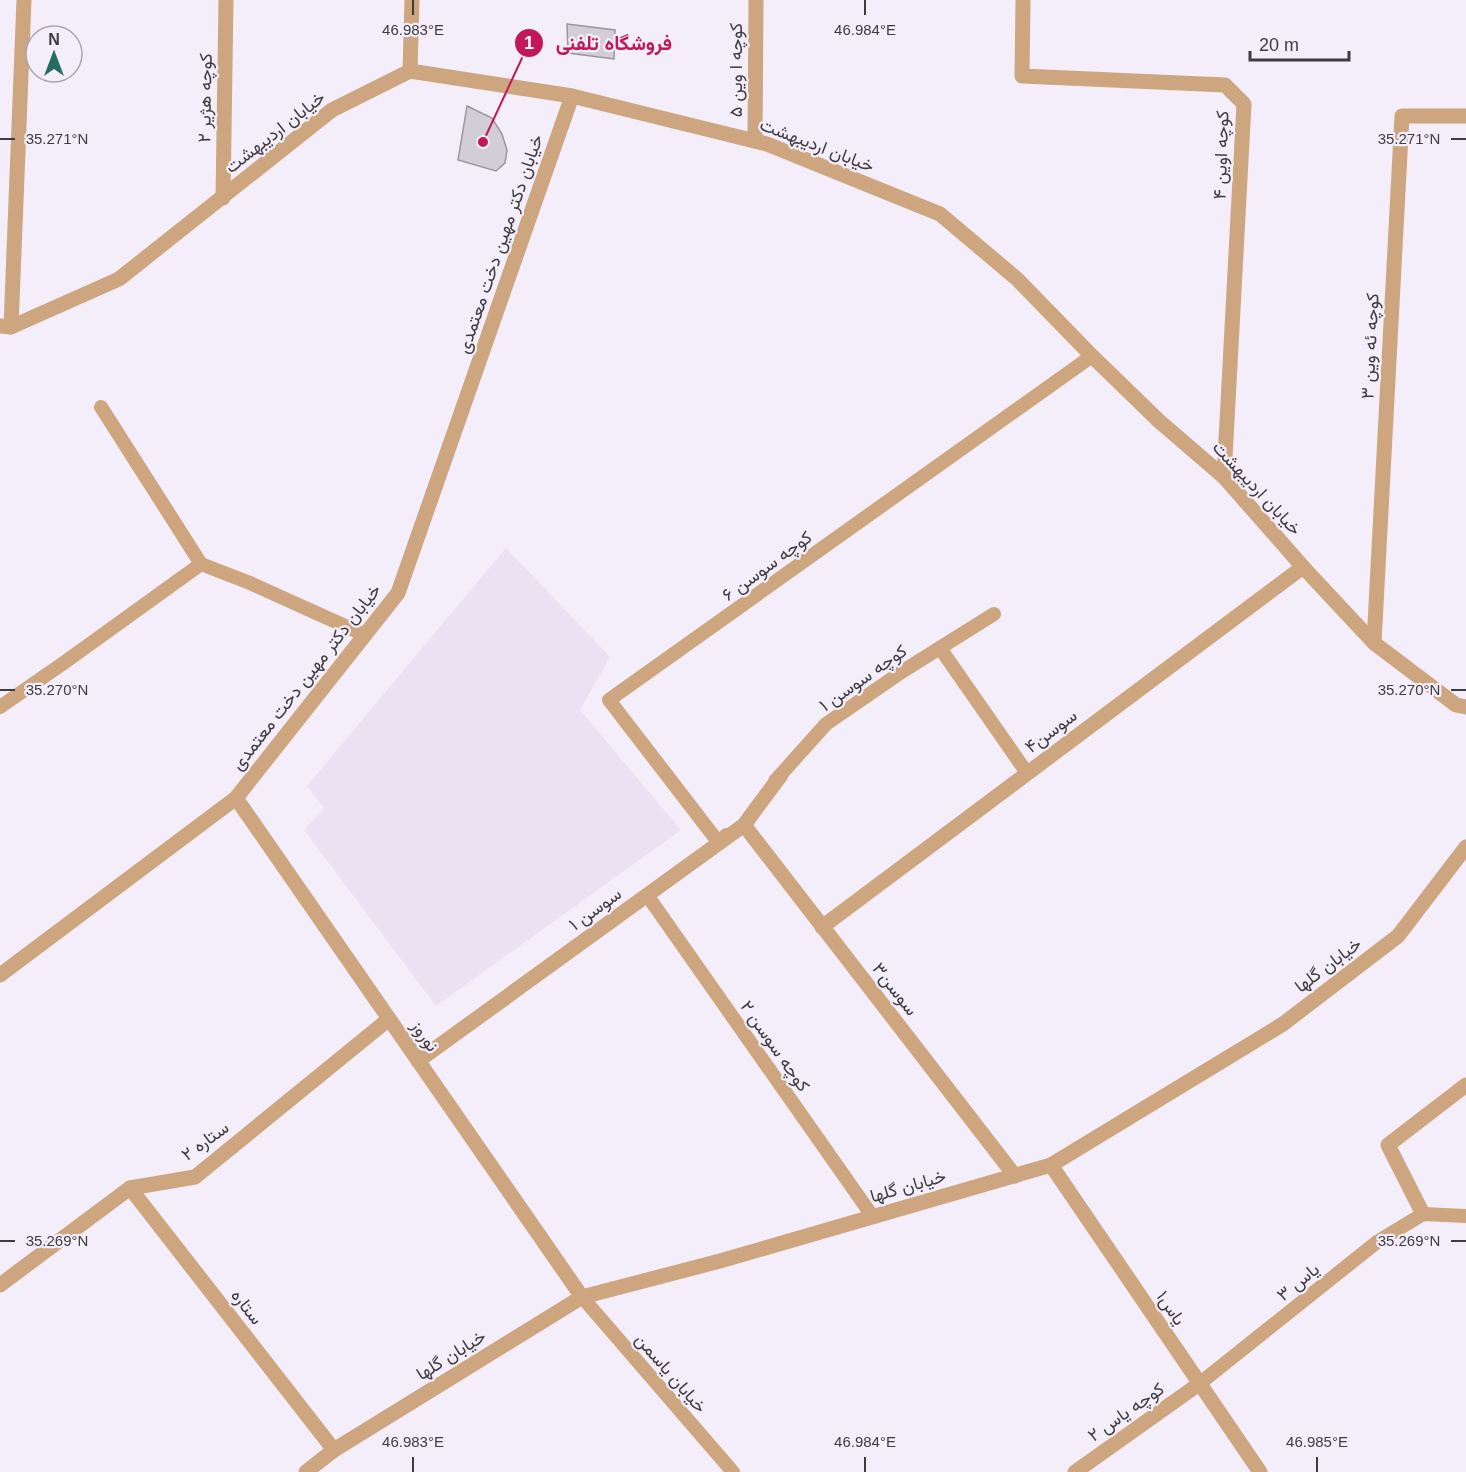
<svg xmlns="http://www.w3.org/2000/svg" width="1466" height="1472" font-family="Arial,Vazirmatn,sans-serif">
<rect width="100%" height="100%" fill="#f3eef9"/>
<polygon fill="#eae2f3" points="506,548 610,657 580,710 681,830 436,1006 304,830 324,808 307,786"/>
<g fill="#d3cdd8" stroke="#9b969f" stroke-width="1.5">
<polygon points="567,24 615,30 614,59 568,53"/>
<polygon points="467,106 492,118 502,134 507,150 505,163 496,171 458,160"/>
</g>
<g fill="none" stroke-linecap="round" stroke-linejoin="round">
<g stroke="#cda57f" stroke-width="14">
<polyline points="101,407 201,564 250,583 365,635"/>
<polyline points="940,648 1027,773"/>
<polyline points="0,707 65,662 201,564"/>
<polyline points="775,781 826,724 903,671 994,614"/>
<polyline points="726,835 719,843 609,700 1092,356"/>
<polyline points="647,895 873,1217"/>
<polyline points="582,1297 733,1472"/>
<polyline points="1199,1384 1377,1242 1423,1214 1466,1216"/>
</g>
<g stroke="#cda57f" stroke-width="15">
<polyline points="1023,0 1022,76 1225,85 1244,104 1224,477"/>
<polyline points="410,71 412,0"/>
<polyline points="755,141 756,0"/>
<polyline points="223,198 226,0"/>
<polyline points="0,326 11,327 119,279 332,110 410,71 572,96 767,144 940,214 1017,279 1092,356 1159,421 1224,477 1303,567 1374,643 1456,705 1466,707"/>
<polyline points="11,327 24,0"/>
<polyline points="1374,643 1402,116 1466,116"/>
<polyline points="236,798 582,1297"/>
<polyline points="744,825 1015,1176"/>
<polyline points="822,927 1303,567"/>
<polyline points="0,975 236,798 398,593 572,96"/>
<polyline points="418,1061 744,825 781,775"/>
<polyline points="1051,1165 1260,1472"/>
<polyline points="130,1188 334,1450"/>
<polyline points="1423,1214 1388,1145 1466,1085"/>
<polyline points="0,1285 130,1188 195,1177 389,1019"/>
<polyline points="306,1472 334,1450 582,1297 720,1261 1051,1165 1283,1024 1398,936 1466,847"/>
<polyline points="1075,1472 1199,1384"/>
</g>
</g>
<path fill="none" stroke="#3e3c40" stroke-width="2" d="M413,0V15M865,0V15M0,139H15M1451,139H1466M0,690H15M1451,690H1466M0,1241H15M1451,1241H1466M413,1457V1472M865,1457V1472M1317,1457V1472"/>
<g text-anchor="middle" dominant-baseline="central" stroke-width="4.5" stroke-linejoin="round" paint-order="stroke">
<g font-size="18" fill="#3e3c40" stroke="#f3eef9">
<text transform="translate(736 70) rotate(-90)">کوچه ا وین ۵</text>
<text transform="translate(205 98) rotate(-89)">کوچه هژیر ۲</text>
<text transform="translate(275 132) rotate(-38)">خیابان اردیبهشت</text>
<text transform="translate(817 145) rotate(21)">خیابان اردیبهشت</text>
<text transform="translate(1221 155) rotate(-88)">کوچه اوین ۴</text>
<text transform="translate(500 244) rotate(-71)">خیابان دکتر مهین دخت معتمدی</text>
<text transform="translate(1370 346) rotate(-87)">کوچه ئه وین ۳</text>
<text transform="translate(1257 488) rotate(47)">خیابان اردیبهشت</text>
<text transform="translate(767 566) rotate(-36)">کوچه سوسن ۶</text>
<text transform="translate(306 677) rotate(-52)">خیابان دکتر مهین دخت معتمدی</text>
<text transform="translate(863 678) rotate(-35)">کوچه سوسن ۱</text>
<text transform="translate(1051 731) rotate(-37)">سوسن۴</text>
<text transform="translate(595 909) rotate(-36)">سوسن ۱</text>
<text transform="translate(1328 965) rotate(-37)">خیابان گلها</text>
<text transform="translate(895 989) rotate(52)">سوسن۳</text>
<text transform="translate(425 1036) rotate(55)">نوروز</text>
<text transform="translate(775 1046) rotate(55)">کوچه سوسن ۲</text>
<text transform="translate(205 1141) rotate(-36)">ستاره ۲</text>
<text transform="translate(908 1186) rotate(-16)">خیابان گلها</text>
<text transform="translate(1298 1282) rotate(-39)">یاس ۳</text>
<text transform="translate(247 1307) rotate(52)">ستاره</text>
<text transform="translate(1171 1308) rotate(56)">یاس۱</text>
<text transform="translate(451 1355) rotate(-32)">خیابان گلها</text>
<text transform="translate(671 1373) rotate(49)">خیابان یاسمن</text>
<text transform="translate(1126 1412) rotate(-35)">کوچه یاس ۲</text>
</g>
</g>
<g font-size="15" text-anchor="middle" fill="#3e3c40" stroke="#f3eef9" stroke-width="4.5" stroke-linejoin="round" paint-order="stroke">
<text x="413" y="35">46.983°E</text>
<text x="865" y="35">46.984°E</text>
<text x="57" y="144">35.271°N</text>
<text x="1409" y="144">35.271°N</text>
<text x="57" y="695">35.270°N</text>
<text x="1409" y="695">35.270°N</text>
<text x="57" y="1246">35.269°N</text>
<text x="1409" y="1246">35.269°N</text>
<text x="413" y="1447">46.983°E</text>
<text x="865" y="1447">46.984°E</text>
<text x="1317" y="1447">46.985°E</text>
</g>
<path fill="none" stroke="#c2185b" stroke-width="2" d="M483 142L529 43"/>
<g fill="#c2185b" stroke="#f3eef9" stroke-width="2">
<circle cx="483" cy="142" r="6"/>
<circle cx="529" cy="43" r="15"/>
</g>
<g font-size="18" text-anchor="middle" font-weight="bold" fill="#fff">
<text x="529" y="49">1</text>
</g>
<g font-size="20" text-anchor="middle" font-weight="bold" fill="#c2185b" stroke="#f3eef9" stroke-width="4.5" stroke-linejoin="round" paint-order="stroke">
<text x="614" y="50">فروشگاه تلفنی</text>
</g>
<g transform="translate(54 54)"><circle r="28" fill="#f3eef9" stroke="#aba7af" stroke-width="1.5"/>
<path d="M0-4.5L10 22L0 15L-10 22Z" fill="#256c63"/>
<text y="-9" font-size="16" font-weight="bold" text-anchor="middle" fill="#3e3c40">N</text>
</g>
<path d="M1250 51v9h99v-9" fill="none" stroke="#3e3c40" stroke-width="3"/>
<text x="1259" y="51" font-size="18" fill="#3e3c40" stroke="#f3eef9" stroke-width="4.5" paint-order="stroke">20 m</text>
</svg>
